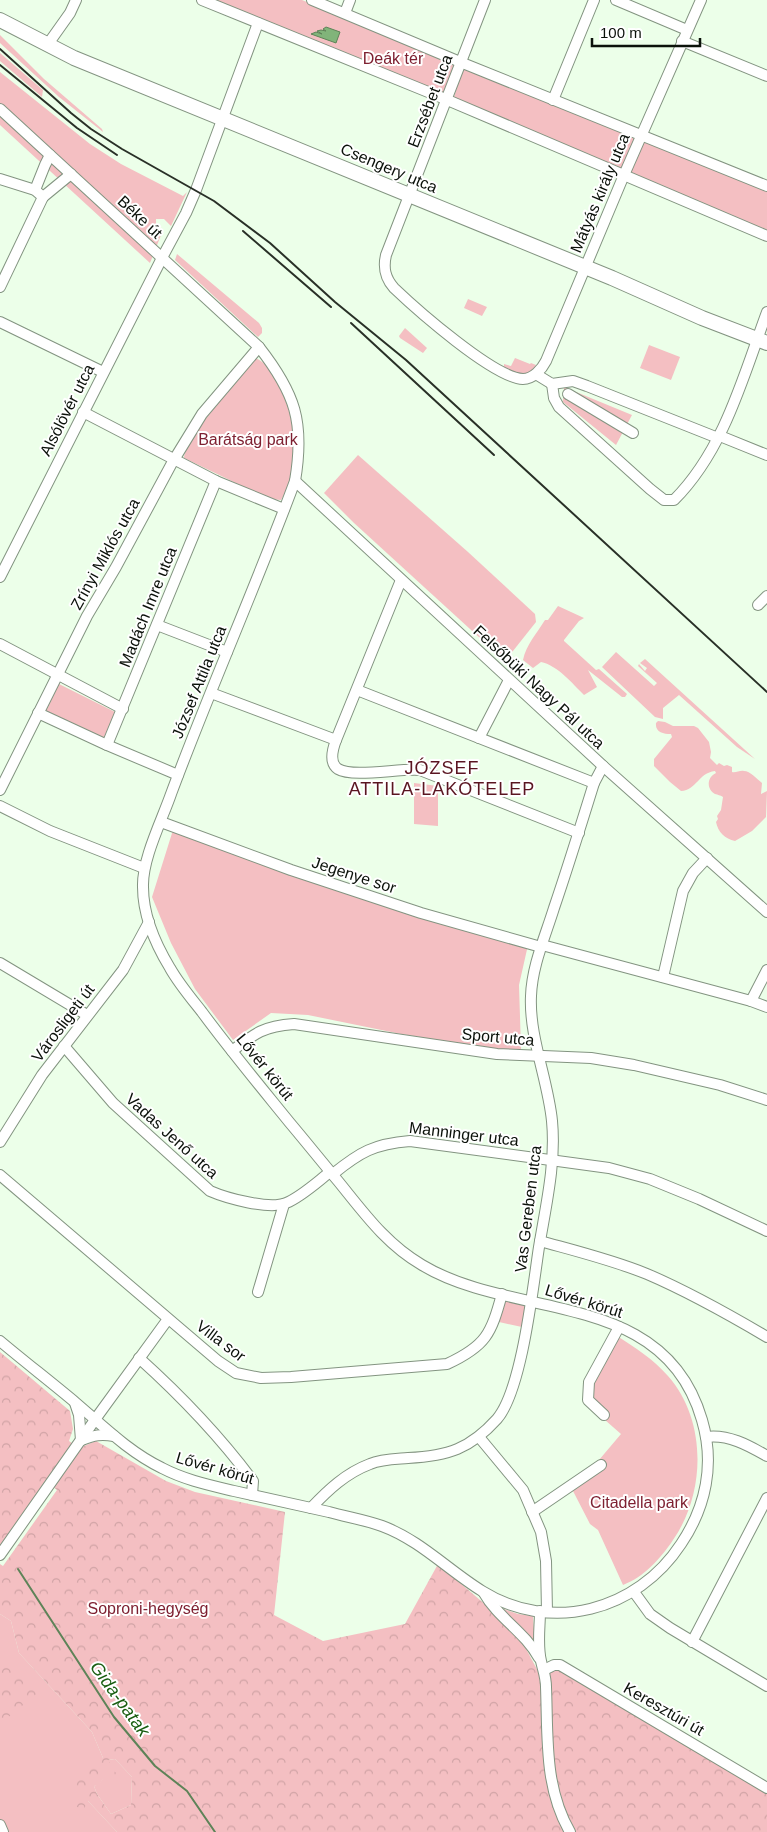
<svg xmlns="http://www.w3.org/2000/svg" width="767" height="1832" font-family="Arial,sans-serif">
<defs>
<pattern id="forest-crowns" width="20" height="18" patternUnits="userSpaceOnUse" patternTransform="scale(1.25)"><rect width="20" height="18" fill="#f4bfc2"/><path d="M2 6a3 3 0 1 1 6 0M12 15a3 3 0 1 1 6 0" fill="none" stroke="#d0a3a5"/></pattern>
</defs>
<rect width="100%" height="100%" fill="#ecffe9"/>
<g fill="#f4bfc2">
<polygon points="208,0 302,0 457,63 444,96"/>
<polygon points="0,35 44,79 102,129 103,132 59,97 0,43"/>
<polygon points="0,53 43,90 42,97 0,61"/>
<polygon points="464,65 636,137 622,171 453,100"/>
<polygon points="0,72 90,144 121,164 183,196 187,192 171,226 164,219 156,219 156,224 161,235 150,263 0,125"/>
<polygon points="643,140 767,190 767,234 629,175"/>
<polygon points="177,254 259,323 262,328 262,333 258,337 175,260"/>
<polygon points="468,299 487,307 482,316 464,308"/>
<polygon points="405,328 427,348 423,353 400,338 399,336"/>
<polygon points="649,345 680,357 671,380 640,368"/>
<path d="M255,358C266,362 273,374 278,384C296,418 303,465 281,500L269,499L184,458C187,436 239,378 255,358Z"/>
<path d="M515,358L530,364L531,363L536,365C527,379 516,374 504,368V364L511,366Z"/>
<polygon points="564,387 632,415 616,445 563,402"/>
<polygon points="358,455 468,552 535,614 536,622 505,661 354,523 324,493"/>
<path d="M558,606L584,618L579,621L564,640V641L596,670L599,669L627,694L625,697H622L588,670L597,687L584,695C573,684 557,665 541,662L533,668L523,660C526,645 537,633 545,620H548Z"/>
<polygon points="616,652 654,686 657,683 638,666 639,664 645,671 647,668 640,663 645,659 755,759 737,747 679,695 663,708 663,719 655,717 602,667"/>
<polygon points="59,684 115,712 104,738 46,711"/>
<path d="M658,721L665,722L673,726H694L698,728L709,742L711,752L710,758L717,765L719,763L724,766L727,765L732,767V772C736,773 740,770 744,771C750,771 757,779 762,783L761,794L767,791L766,817L752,831L735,841C725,839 718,832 716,822L718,819L717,816L721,810L723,797C720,795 718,795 715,794C706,789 707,777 716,773L715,771C698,773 697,790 681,791L670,782L654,766V759L672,737L671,734C663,734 655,732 656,723Z"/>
<polygon points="414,783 438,786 438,826 414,824"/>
<polygon points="173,830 292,876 417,916 528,945 519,985 521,1049 496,1049 401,1034 308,1015 271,1013 233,1040 195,989 171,943 152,897"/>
<polygon points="504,1301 526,1306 522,1327 499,1322"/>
<path d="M617,1336C636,1348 653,1359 668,1376C707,1420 706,1493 673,1540C661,1558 644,1577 623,1585L598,1530L590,1524L573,1491L604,1468L599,1460L621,1434L597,1413L590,1389Z"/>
<polygon points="501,1608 518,1614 533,1616 535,1647"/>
<polygon points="0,1614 11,1621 19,1653 92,1732 103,1758 88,1801 117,1832 0,1832"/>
<path d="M115,1759L132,1777L131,1805L111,1814L97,1794L94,1786C105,1783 105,1770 108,1760Z"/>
</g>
<g fill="url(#forest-crowns)" fill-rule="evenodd">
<path d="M0,1352L70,1411L73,1429L69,1441L79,1448L96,1441L166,1481L195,1492L285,1512L274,1615L323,1641L405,1624L438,1564L529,1642L524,1645L539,1673L558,1666L767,1794V1832H117L88,1801L84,1809L77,1807C74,1774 72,1772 103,1758L92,1732L19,1653L11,1621L0,1614V1564L3,1566L57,1490L51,1485L0,1557ZM115,1759L132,1777L131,1805L111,1814L97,1794L94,1786L99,1785L103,1779L117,1775L108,1760Z"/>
<polygon points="0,1650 40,1691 0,1724"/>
</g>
<polygon fill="#81b47a" stroke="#5e8358" points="326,27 340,32 336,43 311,34 316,32 322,34 317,31 321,30 326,31 323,29"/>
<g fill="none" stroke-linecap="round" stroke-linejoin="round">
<polyline stroke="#5e8358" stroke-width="2" points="18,1569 114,1717 155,1766 187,1791 215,1832"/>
<defs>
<g id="minor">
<polyline points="202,0 438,96 767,236"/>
<polyline points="312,0 465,64 767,186"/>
<path d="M485,0L386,255C383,268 385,278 394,288C416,309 494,378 523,379C533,379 542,369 546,361L624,175L701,0"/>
<polyline points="616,0 687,30"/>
<polyline points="345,13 350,0"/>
<polyline points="682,41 767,76"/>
<polyline points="48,44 70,13 76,0"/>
<polyline points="553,100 594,0"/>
<path d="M0,109L259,347C295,393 305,422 295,481C256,586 210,689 171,794C162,820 142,859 143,887C143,915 156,945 170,968C179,984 191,998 202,1012C230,1050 260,1086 290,1123C306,1142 322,1162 338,1181C364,1213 386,1244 422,1265C515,1321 664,1288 702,1420C715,1464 706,1507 681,1544C637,1611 551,1634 482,1591C448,1570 420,1540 382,1526C365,1520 347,1517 329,1512C298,1505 266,1498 234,1491C209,1485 185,1480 162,1468C129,1452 103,1426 76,1403C51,1382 25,1362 0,1341"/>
<polyline points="0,179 35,190 43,197 71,174"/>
<polyline points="35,190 45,165 50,155"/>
<polyline points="0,287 43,197"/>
<polyline points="0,322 103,372"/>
<polyline points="539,376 552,384 573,381 587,386 718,438"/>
<path d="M552,384L554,398L559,407L650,489L664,500H674C724,450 743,377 767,312"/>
<polyline points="568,394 633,433"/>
<polyline points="83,412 216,481 284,509"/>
<polyline points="720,436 767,455"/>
<polyline points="295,481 603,766 767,912"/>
<polyline points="0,577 164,254 186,213 196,190 258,23"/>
<polyline points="758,605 767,596"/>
<polyline points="157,625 227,652"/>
<polyline points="0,644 123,709"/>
<polyline points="357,690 594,783"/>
<path d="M211,693L336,740C333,748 329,763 338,769C353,778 400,768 420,770L579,833"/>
<polyline points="38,713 107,745 178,775"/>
<polyline points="479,738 509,680"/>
<polyline points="336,740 401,580"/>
<polyline points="107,745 216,481"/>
<polyline points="0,790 87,616 116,567 172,463 202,414 259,347"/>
<polyline points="0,806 50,831 144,868"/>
<polyline points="161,822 291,870 421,913 541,947"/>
<polyline points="542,945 751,1001 767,1007"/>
<polyline points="0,963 87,1015"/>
<polyline points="663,977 683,891 693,873 707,858"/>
<polyline points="751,1001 767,970"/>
<path d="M64,1046L113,1103L210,1191C226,1198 269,1210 286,1203C301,1197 317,1182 330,1172"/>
<path d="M232,1051C255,1033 264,1026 294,1024L497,1054L591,1058L634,1065L720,1085L767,1100"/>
<polyline points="0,1142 42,1075 123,970 149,922"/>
<path d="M333,1174C360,1152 374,1144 410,1141L609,1168L650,1179L699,1199L767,1231"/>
<path d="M0,1175L218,1361L236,1373L261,1378L291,1377L447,1364C486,1346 491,1334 502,1294"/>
<path d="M540,1241C576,1251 613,1260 647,1274C689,1292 728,1314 767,1337"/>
<polyline points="258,1292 284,1204"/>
<path d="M139,1358C179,1394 221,1438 253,1481L252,1495"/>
<polyline points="75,1403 79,1415 81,1440"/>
<polyline points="604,1415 588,1400 589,1382 619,1327"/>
<polyline points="479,1437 523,1490 541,1532 546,1561 547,1612"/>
<path d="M706,1437C728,1434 748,1445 767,1456"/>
<path d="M82,1440C94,1435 101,1434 114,1436"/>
<path d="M311,1508C328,1490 346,1473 370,1464C381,1459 396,1459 408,1458C448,1456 470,1449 497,1419C522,1390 533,1286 539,1247C546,1205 556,1163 552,1121C548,1080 529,1037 531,996C532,966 545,937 554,908C568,867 581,825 594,783L603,766"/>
<polyline points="532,1512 601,1465"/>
<polyline points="0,1555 99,1414 168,1319"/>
<polyline points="634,1592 650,1614 670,1628 767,1686"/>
<path d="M484,1593C498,1618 525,1632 539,1658"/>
<path d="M540,1611C540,1627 537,1645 541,1661C543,1670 546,1677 546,1687C548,1737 544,1787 570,1832"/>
<polyline points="692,1642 767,1498"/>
<polyline points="544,1670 554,1665 560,1665 767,1788"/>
<polyline points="0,1825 3,1832"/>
</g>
<polyline id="major" points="0,20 74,58 612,278 702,318 767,343"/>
</defs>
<use href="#minor" stroke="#839481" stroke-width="12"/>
<use href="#major" stroke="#839481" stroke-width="16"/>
<use href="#minor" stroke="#fff" stroke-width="10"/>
<use href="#major" stroke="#fff" stroke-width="14"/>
<g stroke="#293027" stroke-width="2">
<polyline points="0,49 71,113 91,129 122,149 214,201 270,243 335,302 406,360 767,692"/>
<polyline points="0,65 77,128 117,155"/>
<polyline points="243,231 331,307"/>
<polyline points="351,323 494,455"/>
</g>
</g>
<g text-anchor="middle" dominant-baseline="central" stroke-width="4" stroke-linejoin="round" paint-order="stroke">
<g font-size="16" fill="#7e2031" stroke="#fff">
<text x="393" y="58">Deák tér</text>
<text x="248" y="439">Barátság park</text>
<text x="639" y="1502">Citadella park</text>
<text x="148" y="1608">Soproni-hegység</text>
</g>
<g font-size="16" fill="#0b110a" stroke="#fff">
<text transform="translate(430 101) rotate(-69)">Erzsébet utca</text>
<text transform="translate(389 168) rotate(23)">Csengery utca</text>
<text transform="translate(600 193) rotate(-67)">Mátyás király utca</text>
<text transform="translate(140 217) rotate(43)">Béke út</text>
<text transform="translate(67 410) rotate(-63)">Alsólövér utca</text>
<text transform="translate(105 554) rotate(-61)">Zrínyi Miklós utca</text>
<text transform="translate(148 607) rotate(-68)">Madách Imre utca</text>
<text transform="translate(199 682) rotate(-68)">József Attila utca</text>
<text transform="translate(539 687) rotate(43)">Felsőbüki Nagy Pál utca</text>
<text transform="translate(354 875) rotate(18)">Jegenye sor</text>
<text transform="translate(63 1023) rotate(-53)">Városligeti út</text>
<text transform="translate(498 1037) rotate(5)">Sport utca</text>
<text transform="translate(265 1067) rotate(51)">Lővér körút</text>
<text transform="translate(464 1134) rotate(7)">Manninger utca</text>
<text transform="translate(172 1136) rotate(42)">Vadas Jenő utca</text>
<text transform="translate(528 1209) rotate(-83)">Vas Gereben utca</text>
<text transform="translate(584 1301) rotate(17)">Lővér körút</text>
<text transform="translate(221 1341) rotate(37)">Villa sor</text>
<text transform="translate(215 1468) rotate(16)">Lővér körút</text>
<text transform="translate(664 1709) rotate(30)">Keresztúri út</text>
</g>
<g font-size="18" letter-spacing="1" fill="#5a1521" stroke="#fff">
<text x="442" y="768">JÓZSEF<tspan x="442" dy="21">ATTILA-LAKÓTELEP</tspan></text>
</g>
<g font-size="18" font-style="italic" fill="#195e11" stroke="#fff">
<text transform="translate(120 1699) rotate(54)">Gida-patak</text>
</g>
</g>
<path d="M592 38v8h108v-8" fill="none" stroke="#0b110a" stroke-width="2.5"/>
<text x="600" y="38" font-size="15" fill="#0b110a" stroke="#ffffff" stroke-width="4" paint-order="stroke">100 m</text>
</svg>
